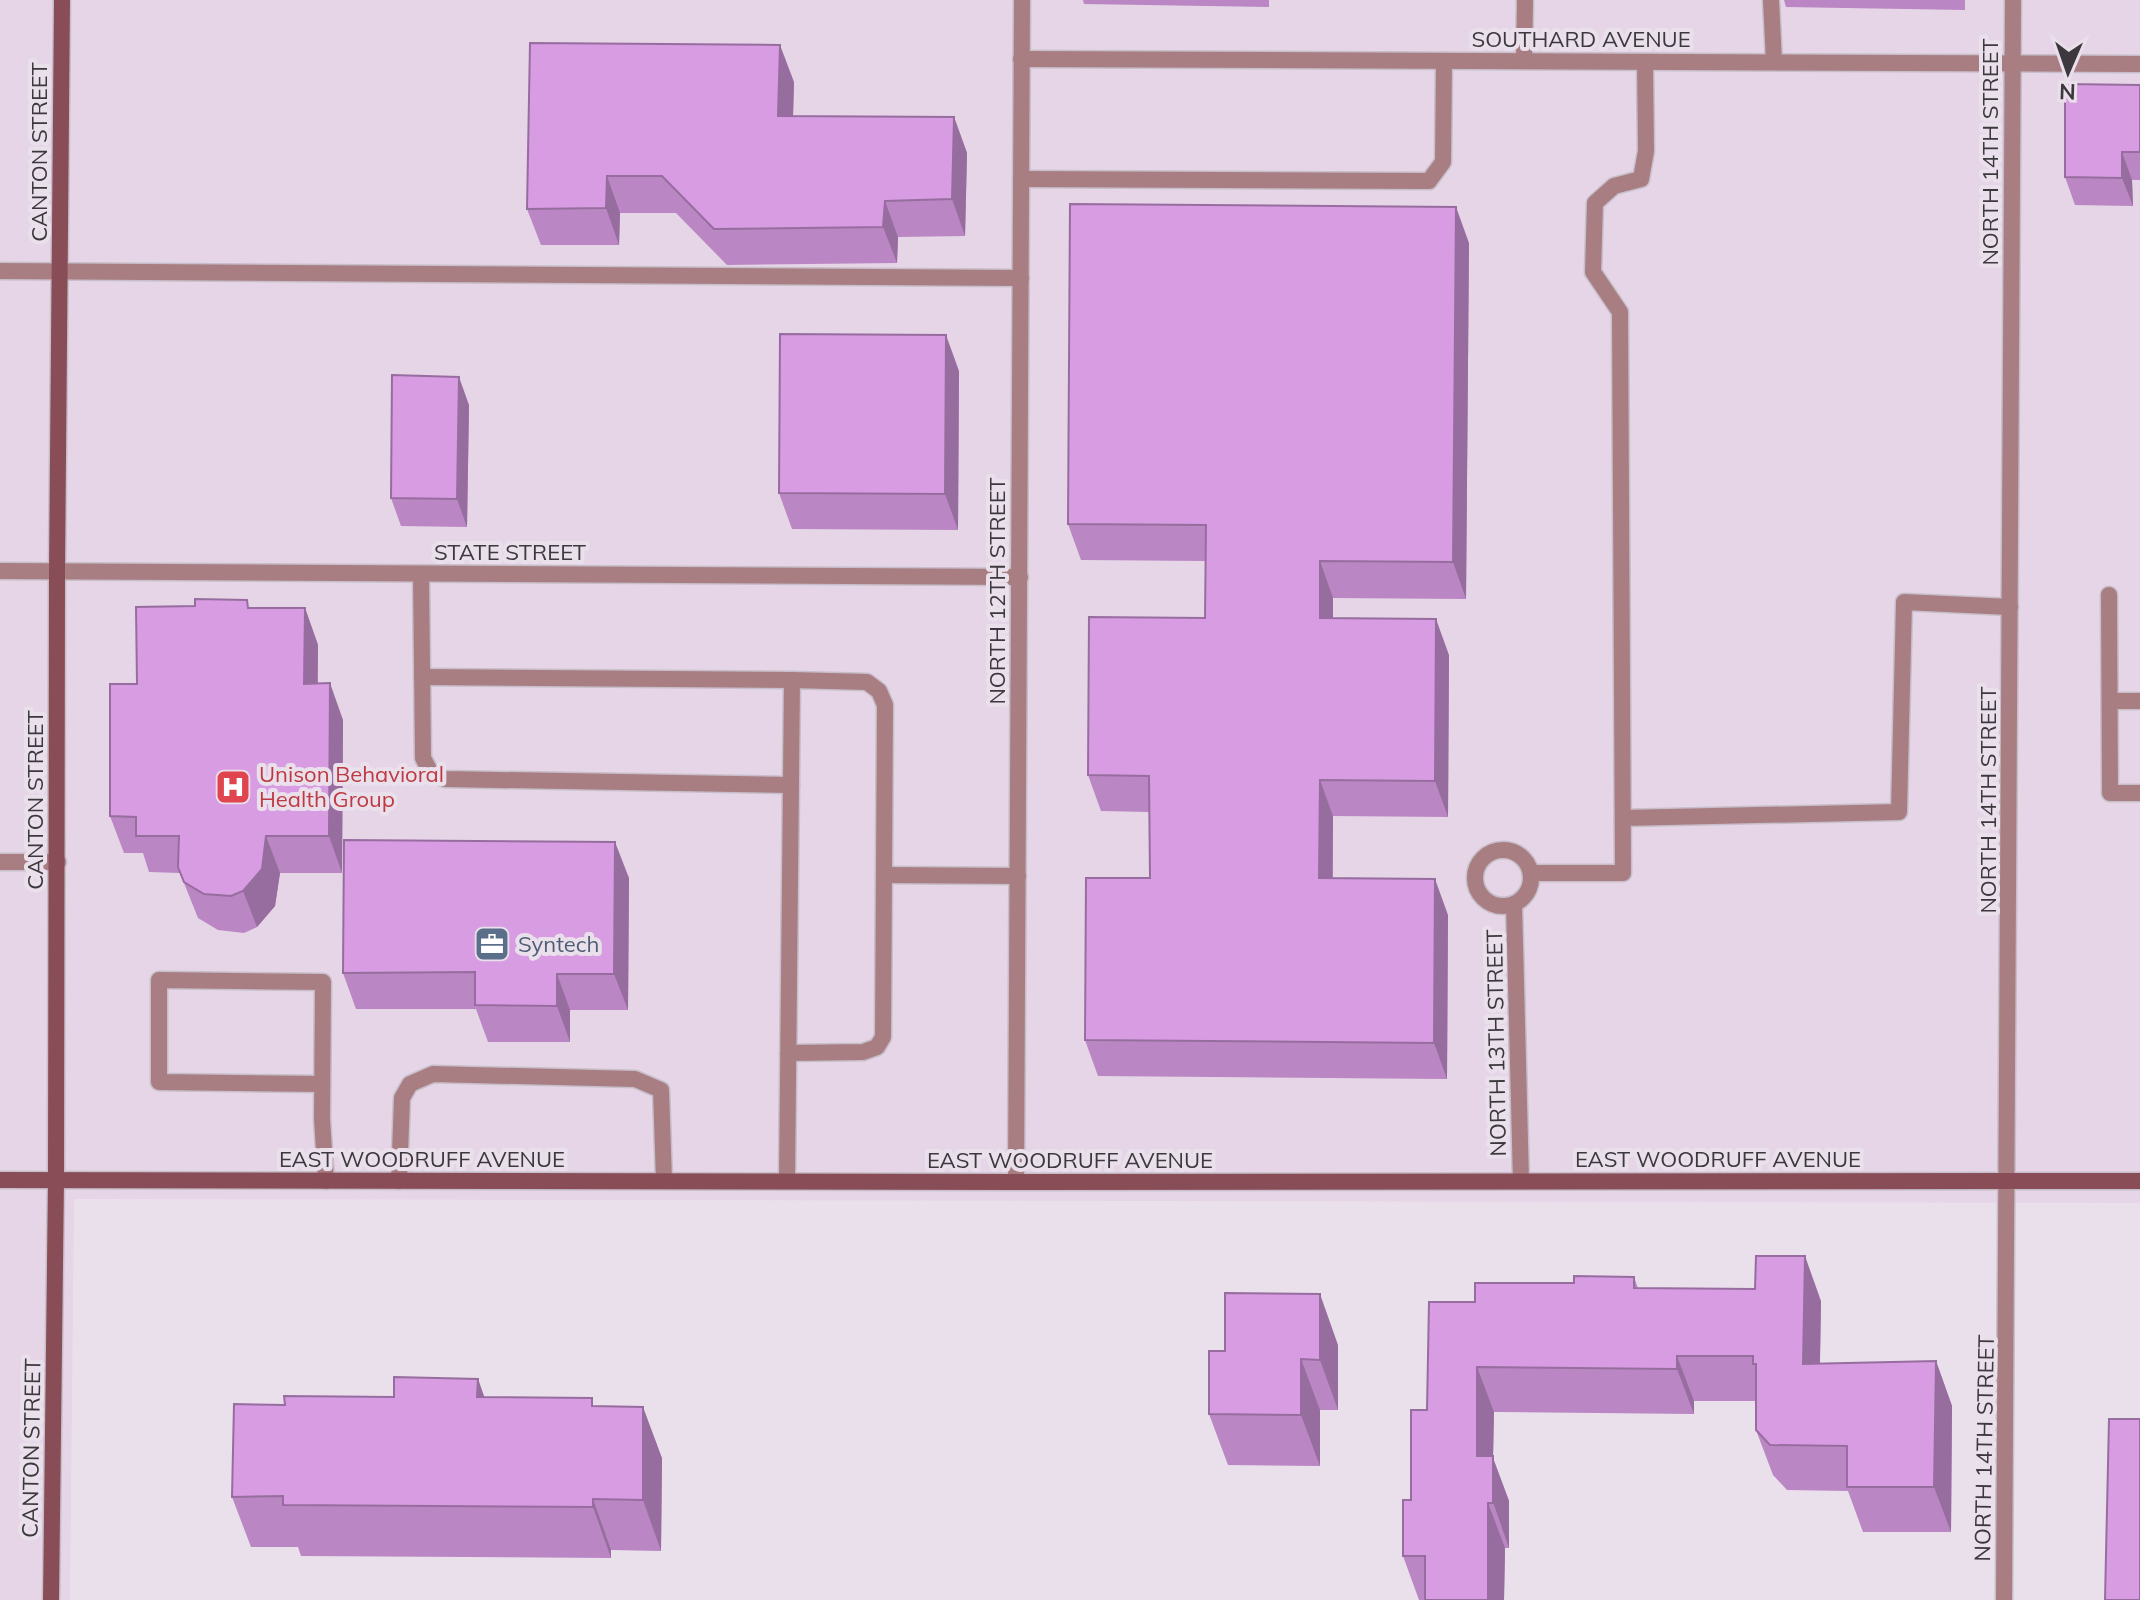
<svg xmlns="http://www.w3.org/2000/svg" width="2140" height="1600" font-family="Mulish,sans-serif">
<rect width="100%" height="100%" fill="#eae0ec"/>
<polygon fill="#e5d5e7" points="0,0 2140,0 2140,1203 74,1199 70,1600 0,1600"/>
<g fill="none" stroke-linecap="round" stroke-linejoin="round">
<defs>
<g id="lane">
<polyline points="1771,0 1774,62"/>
<polyline points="1021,179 1429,181 1443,162 1444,61"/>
<polyline points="0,271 1021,278"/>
<polyline points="421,574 423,758 431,773 445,779 791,785"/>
<polyline points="2109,595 2110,793 2140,793"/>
<polyline points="422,677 792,680"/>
<polyline points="2110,701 2140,701"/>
<polyline points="1623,818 1899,812 1904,602 2010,607"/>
<circle cx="1503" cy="878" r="28"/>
<polyline points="0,862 58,862"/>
<polyline points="1531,873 1623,873 1620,312 1593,272 1595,203 1614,186 1641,179 1646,151 1645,62"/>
<polyline points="884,875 1018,876"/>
<polyline points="1514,904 1521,1181"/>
<polyline points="321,1084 159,1082 159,980 323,982 322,1119 326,1181"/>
<polyline points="399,1181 402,1098 410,1084 433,1074 635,1079 661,1090 664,1181"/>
<path d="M787,1181C788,1014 791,847 792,680L867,682L879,691L885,705L883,1037L877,1047L863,1052L788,1053"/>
</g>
<g id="street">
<polyline points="1021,59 2140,64"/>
<polyline points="1524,61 1525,0"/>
<polyline points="0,571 1020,577"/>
<polyline points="1016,1182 1022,0"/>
<polyline points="2004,1600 2013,0"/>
</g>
<g id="secondary">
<polyline points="0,1180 1023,1182 2140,1181"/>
<polyline points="51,1600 56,1180 57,572 62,0"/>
</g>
</defs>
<use href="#lane" stroke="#c7bec9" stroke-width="19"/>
<use href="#street" stroke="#c7bec9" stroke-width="19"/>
<use href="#secondary" stroke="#c7bec9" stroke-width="19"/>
<use href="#lane" stroke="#a87e83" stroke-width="16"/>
<use href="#street" stroke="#a87e83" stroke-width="16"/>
<use href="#secondary" stroke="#884d56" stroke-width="16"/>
</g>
<g fill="#ba86c3">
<polygon points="1083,0 1269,0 1269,7 1084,4"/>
<polygon points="1784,0 1965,0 1965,10 1786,7"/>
<polygon points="794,82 793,116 954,117 967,153 965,236 898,237 897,263 727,265 676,213 620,213 619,245 541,245 527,209"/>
<polygon points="2140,85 2140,180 2132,180 2133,206 2075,205 2065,177"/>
<polygon points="1469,243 1466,599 1333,598 1333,618 1449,655 1448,817 1333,816 1333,878 1448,915 1447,1079 1098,1076 1085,1040 1150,878 1149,812 1101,811 1088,775 1205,618 1206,561 1081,560 1068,524"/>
<polygon points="959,371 958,530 792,529 779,493"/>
<polygon points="469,405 467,527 401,526 391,498"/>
<polygon points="251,608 305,608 318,645 318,683 343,720 342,873 280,873 275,906 257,927 244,933 218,930 198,918 180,873 149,872 143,853 124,853 110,816 137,684"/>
<polygon points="629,878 628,1010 570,1010 570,1042 488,1042 476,1009 356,1009 343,973"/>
<polygon points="1634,1277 1638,1288 1821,1301 1820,1364 1936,1361 1952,1406 1951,1532 1863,1532 1848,1491 1787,1490 1773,1475 1756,1430 1756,1401 1694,1401 1694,1414 1494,1412 1493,1458 1509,1501 1509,1548 1505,1548 1504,1600 1419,1600 1403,1556 1411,1500 1427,1410 1574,1283"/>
<polygon points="1338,1345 1338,1410 1320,1410 1320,1466 1228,1465 1209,1414 1209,1351"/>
<polygon points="478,1379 484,1397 595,1406 662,1458 661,1551 611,1550 611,1558 301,1556 298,1547 251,1547 232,1497 285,1405 394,1397"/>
</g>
<g fill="#976d9f">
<polygon points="780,45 794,82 792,152 778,116"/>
<polygon points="954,117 967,153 965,236 952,199"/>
<polygon points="2122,152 2132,180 2133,206 2122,178"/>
<polygon points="607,176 620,213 619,245 606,208"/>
<polygon points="885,201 898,237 897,263 883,227"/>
<polygon points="1456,207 1469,243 1466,599 1453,562"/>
<polygon points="946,335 959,371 958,530 945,494"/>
<polygon points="459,377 469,405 467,527 457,499"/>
<polygon points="1320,561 1333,598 1333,654 1320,618"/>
<polygon points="305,608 318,645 317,720 304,684"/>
<polygon points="1436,619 1449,655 1448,817 1435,781"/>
<polygon points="330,683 343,720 342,873 329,836"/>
<polygon points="1320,780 1333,816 1332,914 1319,878"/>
<polygon points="266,836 280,873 275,906 257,927 243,891"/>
<polygon points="615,842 629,878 628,1010 614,974"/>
<polygon points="1435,879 1448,915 1447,1079 1434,1043"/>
<polygon points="557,974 570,1010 570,1042 557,1006"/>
<polygon points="1805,1256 1821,1301 1819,1409 1803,1364"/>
<polygon points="1320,1294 1338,1345 1338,1410 1320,1360"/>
<polygon points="1677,1356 1694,1401 1694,1414 1677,1369"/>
<polygon points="1301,1359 1320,1410 1320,1466 1301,1415"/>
<polygon points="1936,1361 1952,1406 1951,1532 1934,1487"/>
<polygon points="1477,1367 1494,1412 1493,1458 1509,1501 1509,1548 1477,1456"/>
<polygon points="478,1379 496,1430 477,1397"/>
<polygon points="643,1407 662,1458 661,1551 643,1500"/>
<polygon points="593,1499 611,1550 611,1558 593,1507"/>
<polygon points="1488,1503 1505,1548 1504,1600 1488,1600"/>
</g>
<g fill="#d89ce3" stroke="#976d9f" stroke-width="2">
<polygon points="530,43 780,45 778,116 954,117 952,199 885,201 883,227 714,229 662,176 607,176 606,208 527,209"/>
<polygon points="2065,84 2140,85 2140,152 2122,152 2122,178 2065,177"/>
<polygon points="1070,204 1456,207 1453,562 1320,561 1320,618 1436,619 1435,781 1320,780 1319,878 1435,879 1434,1043 1085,1040 1086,878 1150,878 1149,776 1088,775 1089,617 1205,618 1206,525 1068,524"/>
<polygon points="780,334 946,335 945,494 779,493"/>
<polygon points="392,375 459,377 457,499 391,498"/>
<polygon points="195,599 247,600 248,608 305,608 304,684 330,683 329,836 266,836 262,869 243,891 231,896 204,894 184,882 178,867 179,836 136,836 136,817 110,816 110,684 137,684 136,607 195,606"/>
<polygon points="344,840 615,842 614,974 557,974 557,1006 475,1005 475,972 343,973"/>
<polygon points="1756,1256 1805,1256 1803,1364 1936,1361 1934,1487 1847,1487 1847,1446 1770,1445 1756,1430 1756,1364 1753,1364 1753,1356 1677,1356 1677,1369 1477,1367 1477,1456 1493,1456 1493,1503 1488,1503 1488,1600 1425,1600 1425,1556 1403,1556 1403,1500 1411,1500 1411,1410 1427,1410 1429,1302 1475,1302 1475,1283 1574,1283 1574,1276 1634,1277 1634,1288 1755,1289"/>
<polygon points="1225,1293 1320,1294 1320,1360 1301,1359 1301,1415 1209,1414 1209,1351 1225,1351"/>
<polygon points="394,1377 478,1379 477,1397 592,1398 592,1406 643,1407 643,1500 593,1499 593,1507 283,1505 283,1496 232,1497 234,1404 285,1405 284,1396 394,1397"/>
<polygon points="2109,1419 2140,1419 2140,1600 2105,1600"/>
</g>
<defs>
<symbol id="hospital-square" viewBox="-11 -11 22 22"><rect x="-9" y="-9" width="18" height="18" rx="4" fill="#e0444e" stroke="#eae0ec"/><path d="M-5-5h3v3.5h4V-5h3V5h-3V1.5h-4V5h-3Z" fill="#fff"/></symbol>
<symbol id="office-square" viewBox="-11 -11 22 22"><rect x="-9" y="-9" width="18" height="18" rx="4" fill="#5c6f8a" stroke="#eae0ec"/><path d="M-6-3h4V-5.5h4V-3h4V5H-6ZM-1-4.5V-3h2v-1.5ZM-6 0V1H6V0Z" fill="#fff"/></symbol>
</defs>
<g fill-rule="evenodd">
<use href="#hospital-square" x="213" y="767" width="40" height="40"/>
<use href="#office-square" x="472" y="924" width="40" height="40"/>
</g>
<g text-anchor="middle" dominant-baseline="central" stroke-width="8" stroke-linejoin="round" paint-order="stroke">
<g font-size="22" fill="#3c383d" stroke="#eae0ec">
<text x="1581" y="39">SOUTHARD AVENUE</text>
<text transform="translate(39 152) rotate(-90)">CANTON STREET</text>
<text transform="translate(1990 152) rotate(-90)">NORTH 14TH STREET</text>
<text x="510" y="552">STATE STREET</text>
<text transform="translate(997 591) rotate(-90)">NORTH 12TH STREET</text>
<text transform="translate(35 800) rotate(-90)">CANTON STREET</text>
<text transform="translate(1988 800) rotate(-90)">NORTH 14TH STREET</text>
<text transform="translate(1496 1043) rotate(-91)">NORTH 13TH STREET</text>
<text x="422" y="1159">EAST WOODRUFF AVENUE</text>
<text x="1718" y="1159">EAST WOODRUFF AVENUE</text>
<text x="1070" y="1160">EAST WOODRUFF AVENUE</text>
<text transform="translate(31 1448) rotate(-89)">CANTON STREET</text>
<text transform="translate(1984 1448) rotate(-89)">NORTH 14TH STREET</text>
</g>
<g font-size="22" fill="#be3a42" stroke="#eae0ec" text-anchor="start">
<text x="259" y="774">Unison Behavioral<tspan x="259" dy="25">Health Group</tspan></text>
</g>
<g font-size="22" fill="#4e5e75" stroke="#eae0ec" text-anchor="start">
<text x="518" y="944">Syntech</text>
</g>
</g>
<g transform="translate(2068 72) rotate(182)" stroke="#eae0ec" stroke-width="6" paint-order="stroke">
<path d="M0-6L14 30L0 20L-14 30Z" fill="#3c383d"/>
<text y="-12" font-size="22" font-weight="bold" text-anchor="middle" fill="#3c383d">N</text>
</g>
</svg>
